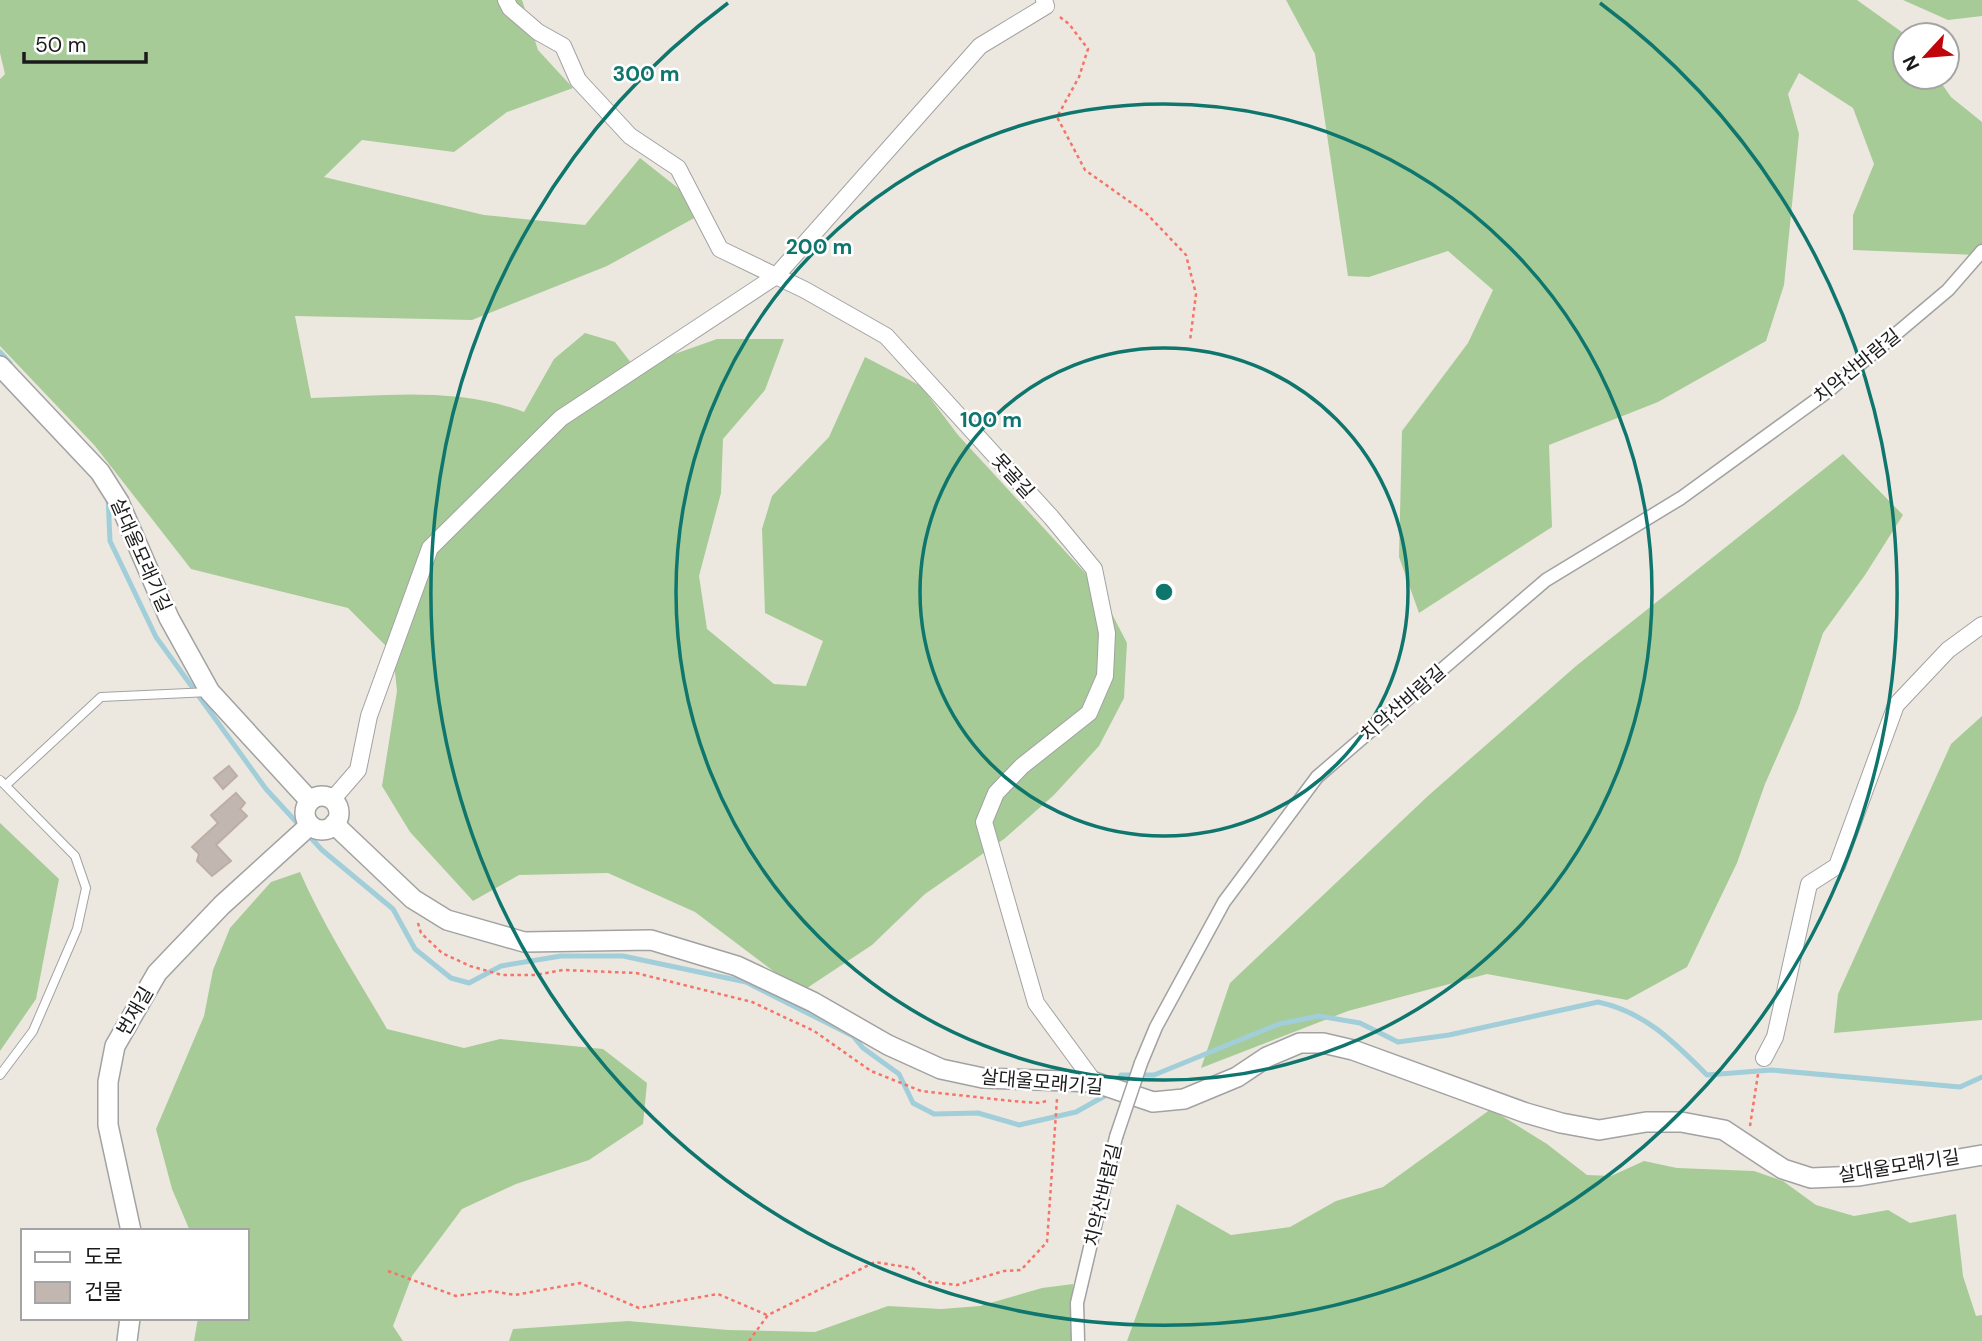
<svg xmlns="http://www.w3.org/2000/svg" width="1982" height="1341" font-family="'DM Sans','Noto Sans KR',sans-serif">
<rect width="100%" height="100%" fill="#ece8e0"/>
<g fill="#a7cb96">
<path d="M0,0H522L538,50L573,88L507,112L454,152L362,140L324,177L484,215L585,225L640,158L707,211L607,266L472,320L295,316L311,398C382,396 455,386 524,412L554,359L585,333L615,342L635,368L717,339H784L765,390L723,439L721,493L699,576L707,629L774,684L806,686L823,641L765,613L762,529L772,496L829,437L865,357L921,386L958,435L1098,587L1127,643L1124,698L1099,746L1054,795L1004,839L925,894L872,945L801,992L695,912L608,873L519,875L473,901L410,832L382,786L397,691L393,653L348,608L191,569L95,446L0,346V79L5,74L0,53Z"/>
<polygon points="1286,0 1857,0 1906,35 1905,77 1937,77 1951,97 1982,122 1982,251 1977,255 1853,250 1853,215 1874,164 1853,108 1799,73 1788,94 1799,134 1784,285 1766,341 1658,402 1549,445 1552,527 1419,613 1399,557 1402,431 1468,343 1493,290 1448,251 1369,277 1348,276 1315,54"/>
<polygon points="1903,0 1982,0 1982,16 1948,20"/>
<polygon points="1843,454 1903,515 1865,575 1823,633 1798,709 1765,784 1737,863 1687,967 1627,1000 1487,974 1348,1011 1201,1068 1230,983 1429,795 1576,666"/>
<polygon points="1982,716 1982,1020 1834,1033 1838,994 1951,744"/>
<polygon points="0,823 59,879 36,999 0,1051"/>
<path d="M300,872C324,927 357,977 387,1029L464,1048L500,1039L603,1049L647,1083L643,1124L589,1160L516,1184L462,1209L412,1276L393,1326L403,1341H194L198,1318H247V1231H190L172,1189L156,1129L204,1016L213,970L230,928L271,882Z"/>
<polygon points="1491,1109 1547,1144 1587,1175 1611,1176 1644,1161 1677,1168 1754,1171 1783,1181 1816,1205 1854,1216 1888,1210 1910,1223 1956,1214 1963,1276 1976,1316 1982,1315 1982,1341 1127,1341 1177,1204 1231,1235 1290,1227 1336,1201 1383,1187"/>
<polygon points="1073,1284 1071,1341 509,1341 513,1329 628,1321 728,1330 815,1332 888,1306 941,1309 980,1306 1042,1288"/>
</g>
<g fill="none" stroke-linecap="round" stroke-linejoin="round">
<g stroke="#a1ced9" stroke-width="5">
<polyline points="0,352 10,363"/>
<polyline points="108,496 110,541 156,637 266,789 322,850 393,909 415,949 451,978 469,983 501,966 561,956 623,956 746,982 853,1036 863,1048 899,1074 913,1103 934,1114 978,1113 1019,1125 1076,1112 1110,1093"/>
<path d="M1115,1085L1121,1075H1154L1279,1024L1319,1016L1360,1023L1398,1042L1449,1035L1598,1002C1645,1012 1674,1042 1707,1075L1771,1070L1960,1087L1982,1077"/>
</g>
</g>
<g fill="#c1b7b0" stroke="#bdaea3" stroke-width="2">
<polygon points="229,766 237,776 223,789 214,778"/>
<polygon points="236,793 245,803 240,809 247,816 216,845 231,861 212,876 197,861 199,854 192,847 218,823 211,815"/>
</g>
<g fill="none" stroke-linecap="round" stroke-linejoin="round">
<defs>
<g id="service">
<polyline points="0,780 75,856 86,888 77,929 33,1031 0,1075"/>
<polyline points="6,785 101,697 210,692"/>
</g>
<g id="pedestrian">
<polyline points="1141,1063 1156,1027 1224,902 1317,777 1546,580 1681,498 1827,392 1948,290 1982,251"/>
<polyline points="1078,1341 1077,1303 1116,1137"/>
</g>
<g id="minor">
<polyline points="506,0 510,8 538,32 563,46 578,80 630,136 678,168 720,249 805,290 886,336 1051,517 1094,569 1107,633 1105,676 1089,713 1022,766 996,793 984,822 1036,1003 1094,1082"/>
<polyline points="332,800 358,770 369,716 430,548 561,418 776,276 980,46 1046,6 1044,0"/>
<polyline points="1764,1058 1775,1037 1809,884 1837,866 1896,705 1948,650 1982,625"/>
</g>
<g id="tertiary">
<polyline points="0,366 100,472 119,502 169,618 210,692 310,801"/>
<circle cx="322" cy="813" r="17"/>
<polyline points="334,824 413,899 447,920 524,942 651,940 737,966 813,1002 888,1045 941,1069 983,1078 1094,1082 1153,1102 1184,1099 1237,1077 1267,1057 1300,1043 1323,1043 1353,1050 1526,1113 1561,1123 1599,1130 1646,1122 1681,1122 1724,1130 1783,1169 1811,1178 1859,1176 1982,1155"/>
<polyline points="131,1231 108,1125 108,1082 115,1046 157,973 222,905 310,825"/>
<polyline points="127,1341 130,1318"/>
</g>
</defs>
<use href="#service" stroke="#a2a2a2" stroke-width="10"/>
<use href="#pedestrian" stroke="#a2a2a2" stroke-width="15"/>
<use href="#minor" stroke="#a2a2a2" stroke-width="18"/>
<use href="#tertiary" stroke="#a2a2a2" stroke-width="22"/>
<g stroke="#f57468" stroke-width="2.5" stroke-dasharray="3.5 3.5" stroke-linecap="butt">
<polyline points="1060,17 1069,24 1088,49 1079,77 1057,117 1085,170 1147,214 1186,255 1196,294 1190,341"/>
<polyline points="418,923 421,933 442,953 470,966 502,975 535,975 563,970 636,973 752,1002 814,1031 871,1071 921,1091 1012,1101 1040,1103 1049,1100"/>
<polyline points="1750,1126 1758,1074"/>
<polyline points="388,1271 456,1296 491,1291 515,1295 580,1283 639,1308 718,1294 767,1315"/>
<polyline points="749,1341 768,1315 875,1262 912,1268 930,1282 957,1285 1004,1271 1021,1270 1047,1242 1057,1099"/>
</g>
<use href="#service" stroke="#fff" stroke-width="8"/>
<use href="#pedestrian" stroke="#fff" stroke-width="12"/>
<use href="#minor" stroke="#fff" stroke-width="16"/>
<use href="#tertiary" stroke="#fff" stroke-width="19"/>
<defs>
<polyline id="pedestrian-bridge" points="1116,1137 1141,1063"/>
</defs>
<use href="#pedestrian-bridge" stroke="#a2a2a2" stroke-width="15" stroke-linecap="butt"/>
<use href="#pedestrian-bridge" stroke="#fff" stroke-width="12"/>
</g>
<g fill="none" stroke="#0f766e" stroke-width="3.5">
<circle cx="1164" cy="592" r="244"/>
<circle cx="1164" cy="592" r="488"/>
<path d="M1600 3A733 733 0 1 1 728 3"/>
</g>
<g text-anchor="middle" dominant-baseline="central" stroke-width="5" stroke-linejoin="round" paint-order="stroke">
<g font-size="19" fill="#1b1b1b" stroke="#fff">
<text transform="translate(1857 366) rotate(-39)">치악산바람길</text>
<text transform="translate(1013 476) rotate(48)">못골길</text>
<text transform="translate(141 555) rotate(66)">살대울모래기길</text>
<text transform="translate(1403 703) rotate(-41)">치악산바람길</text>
<text transform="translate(135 1011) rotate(-60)">번재길</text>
<text transform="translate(1042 1082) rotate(5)">살대울모래기길</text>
<text transform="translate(1899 1166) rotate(-9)">살대울모래기길</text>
<text transform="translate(1103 1195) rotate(-77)">치악산바람길</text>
</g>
</g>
<circle cx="1164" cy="592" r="10" fill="#0f766e" stroke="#fff" stroke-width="3.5"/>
<g font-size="21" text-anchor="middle" font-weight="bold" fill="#0f766e" stroke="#fff" stroke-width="5" stroke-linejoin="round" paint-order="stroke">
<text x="646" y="81">300 m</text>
<text x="819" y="254">200 m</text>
<text x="991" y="427">100 m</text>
</g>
<rect x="21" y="1229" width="228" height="91" fill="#ffffff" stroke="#a4a4a4" stroke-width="2"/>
<rect x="35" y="1252" width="35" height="10" fill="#ffffff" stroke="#a4a4a4" stroke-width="2"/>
<text x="84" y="1264" font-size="21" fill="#1b1b1b">도로</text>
<rect x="35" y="1282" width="35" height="21" fill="#c1b7b0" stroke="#a4a4a4" stroke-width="2"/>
<text x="84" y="1299" font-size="21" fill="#1b1b1b">건물</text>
<g transform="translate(1926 56) rotate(244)"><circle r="33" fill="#ffffff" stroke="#a4a4a4" stroke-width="2"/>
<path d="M0-5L12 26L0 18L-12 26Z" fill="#c0050a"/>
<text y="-10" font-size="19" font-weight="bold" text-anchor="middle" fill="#1b1b1b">N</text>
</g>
<path d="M24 52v10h122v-10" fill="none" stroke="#1b1b1b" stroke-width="3.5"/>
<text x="35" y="52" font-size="21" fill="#1b1b1b" stroke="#ffffff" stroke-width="5" paint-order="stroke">50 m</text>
</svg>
